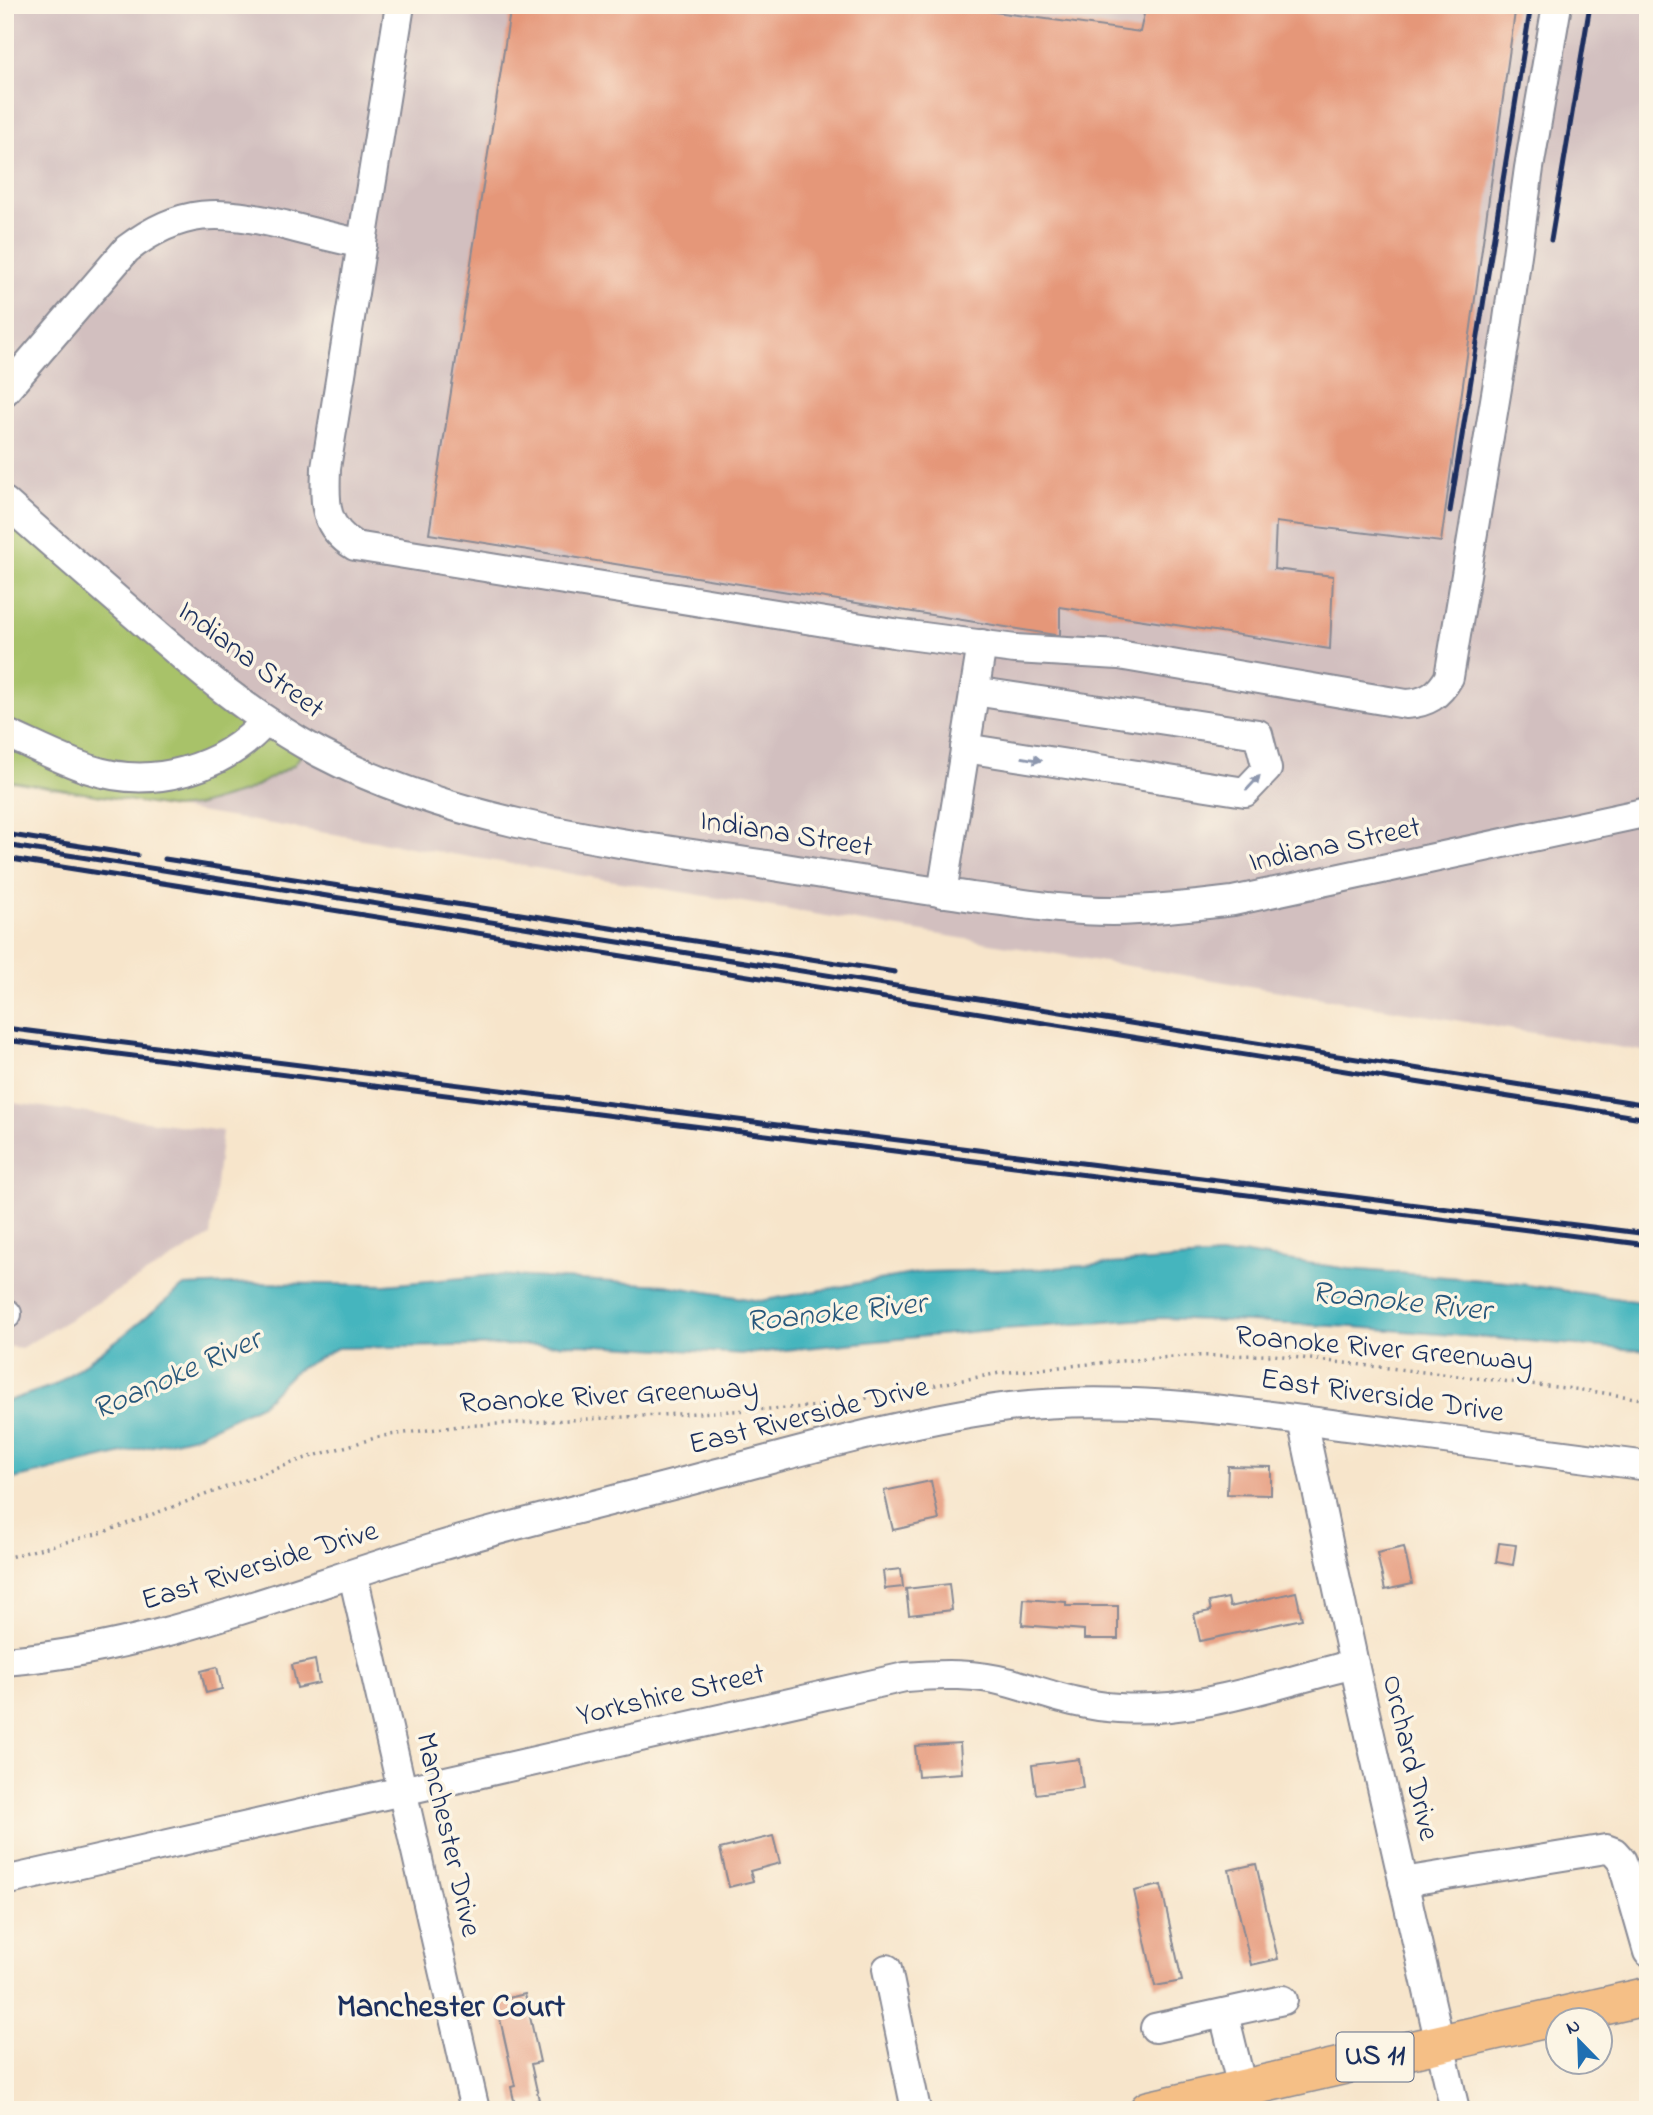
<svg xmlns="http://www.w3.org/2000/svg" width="1653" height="2115" font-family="'Indie Flower',sans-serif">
<rect width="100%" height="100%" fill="#fcf5e5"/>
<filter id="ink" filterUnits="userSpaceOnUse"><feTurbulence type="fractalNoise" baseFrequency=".0143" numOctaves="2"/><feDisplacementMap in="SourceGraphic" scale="14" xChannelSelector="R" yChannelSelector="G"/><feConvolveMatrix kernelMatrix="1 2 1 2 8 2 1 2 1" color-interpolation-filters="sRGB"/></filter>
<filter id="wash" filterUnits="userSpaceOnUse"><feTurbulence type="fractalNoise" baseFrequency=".00686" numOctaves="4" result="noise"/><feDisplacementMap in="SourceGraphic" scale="28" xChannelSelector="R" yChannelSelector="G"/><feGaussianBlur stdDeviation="1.57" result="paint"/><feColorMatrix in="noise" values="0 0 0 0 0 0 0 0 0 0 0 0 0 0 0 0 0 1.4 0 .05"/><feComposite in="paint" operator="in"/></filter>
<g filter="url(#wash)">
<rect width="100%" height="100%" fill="#f7e5cb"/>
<g fill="#d2bfbf">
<polygon points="5,5 1648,5 1648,1052 5,780"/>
<polygon points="5,1102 222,1131 210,1236 21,1348 5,1346"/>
</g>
<polygon fill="#a8c269" stroke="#627864" stroke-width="2" points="5,517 307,746 294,765 247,791 196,806 174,808 5,780"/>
<polygon fill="#45b5be" stroke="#30728e" stroke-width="2" points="1246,1254 1349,1269 1507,1282 1648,1303 1648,1351 1353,1327 1162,1318 990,1330 744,1354 579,1344 337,1348 295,1371 262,1404 195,1436 5,1481 5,1402 55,1385 124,1335 184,1286 257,1283 385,1285 495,1275 665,1285 760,1301 923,1272 1041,1269"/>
<g id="blocks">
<g fill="#e59779">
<polygon points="511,5 944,5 1140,32 1146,5 1516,5 1441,542 1276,522 1274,569 1333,576 1330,649 1060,607 1060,635 1055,635 429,534"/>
<polygon points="1228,1466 1271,1467 1271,1495 1227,1494"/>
<polygon points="931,1481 939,1520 893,1530 884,1491"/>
<polygon points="1499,1543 1516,1545 1513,1565 1496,1562"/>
<polygon points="1404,1547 1412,1584 1385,1590 1377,1553"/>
<polygon points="901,1569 903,1587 885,1589 883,1571"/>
<polygon points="949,1584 952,1610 909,1615 906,1589"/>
<polygon points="1296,1592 1302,1619 1200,1641 1194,1614 1211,1611 1209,1602 1228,1598 1230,1607"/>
<polygon points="1024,1599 1066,1602 1066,1606 1118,1606 1118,1639 1084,1639 1084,1630 1022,1625"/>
<polygon points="315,1660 319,1683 297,1688 292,1665"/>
<polygon points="217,1667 222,1689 206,1693 201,1671"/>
<polygon points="960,1743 962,1773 918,1776 915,1746"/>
<polygon points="1079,1759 1083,1788 1036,1794 1032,1765"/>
<polygon points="773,1836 780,1863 750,1871 753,1881 729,1887 720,1849"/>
<polygon points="1256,1864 1278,1959 1251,1965 1229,1870"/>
<polygon points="1161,1885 1182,1981 1155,1986 1134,1891"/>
<polygon points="525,1994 540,2062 531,2064 539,2100 515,2105 511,2087 515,2086 496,2001"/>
</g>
</g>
</g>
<g filter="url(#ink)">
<use href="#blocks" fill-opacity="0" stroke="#898a94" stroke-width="2"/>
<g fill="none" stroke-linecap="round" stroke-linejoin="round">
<defs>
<g id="minor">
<path d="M400,5L326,468C325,502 322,526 355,546L893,633L1015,649L1119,655L1406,704C1427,703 1439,695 1449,677L1506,334L1529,168L1557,5"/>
<path d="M5,391L127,249C182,207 220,210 284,225C310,232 336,238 362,244"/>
<path d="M5,502C49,541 93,579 137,617C194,667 252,717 320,753C459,826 620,843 773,866C839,877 906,887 972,897C1019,903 1065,911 1112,911C1153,910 1192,906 1233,901L1648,812"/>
<path d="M5,733C33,745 61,760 89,769C151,790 223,770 266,721"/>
<polyline points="965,748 1245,792 1267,769 1258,734 974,691"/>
<polyline points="942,893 982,644"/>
<polyline points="5,1314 7,1314"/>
<polyline points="1302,1420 1354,1664 1455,2110"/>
<polyline points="353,1575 475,2110"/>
<path d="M5,1661C155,1649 294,1589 437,1547C528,1520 622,1499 714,1474C807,1450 899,1423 994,1409C1111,1392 1230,1410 1346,1426C1447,1439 1547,1453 1648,1466"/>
<path d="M5,1881L905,1677C941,1674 976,1673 1011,1683C1048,1694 1080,1706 1119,1708C1199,1713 1278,1683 1354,1664"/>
<polyline points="1403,1882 1606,1849 1614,1852 1622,1861 1648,1952"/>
<polyline points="887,1969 916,2110"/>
<polyline points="1224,2014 1242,2088"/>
<polyline points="1155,2028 1283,2000"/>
</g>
<polyline id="major" points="1148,2110 1648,1996"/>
</defs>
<use href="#minor" stroke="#898a94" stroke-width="32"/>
<use href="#major" stroke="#898a94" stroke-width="40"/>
<polyline stroke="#898a94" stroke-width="3.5" stroke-dasharray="2 5" stroke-linecap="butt" points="5,1558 104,1532 303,1459 382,1436 460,1426 824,1406 1000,1373 1120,1361 1186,1356 1274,1355 1591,1391 1648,1400"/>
<use href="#minor" stroke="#fff" stroke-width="28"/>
<use href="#major" stroke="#f5bf86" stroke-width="37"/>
<g stroke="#1b2f5e" stroke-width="5">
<polyline points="1551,240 1590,5"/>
<polyline points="1450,511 1531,5"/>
<polyline points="5,834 137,855"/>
<polyline points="5,845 1648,1105"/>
<polyline points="5,858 1648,1119"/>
<polyline points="165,859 895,972"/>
<polyline points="5,1028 1648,1234"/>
<polyline points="5,1040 1648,1245"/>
</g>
</g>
<defs><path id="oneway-solid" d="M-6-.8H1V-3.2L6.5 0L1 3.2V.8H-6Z" transform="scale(1.75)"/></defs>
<g fill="#8d97ae">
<use href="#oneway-solid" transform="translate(1032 759) rotate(9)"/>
<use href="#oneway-solid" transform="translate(1253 783) rotate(-47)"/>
</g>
</g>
<g text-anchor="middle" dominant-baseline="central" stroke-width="7" stroke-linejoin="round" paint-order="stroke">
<rect fill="#fcf5e5" stroke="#5e6a86" stroke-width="2" x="1336.5" y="2032.5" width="77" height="49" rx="5"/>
<g font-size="28" font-weight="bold" fill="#1b2f5e">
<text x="1375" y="2057">US 11</text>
</g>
<g font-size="30" fill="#1b2f5e" stroke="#fcf5e5">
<text transform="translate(250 661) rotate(37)">Indiana Street</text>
<text transform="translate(786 835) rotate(9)">Indiana Street</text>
<text transform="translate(1335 846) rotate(-12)">Indiana Street</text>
<text transform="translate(1384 1350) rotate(5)">Roanoke River Greenway</text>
<text transform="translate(609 1397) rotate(-3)">Roanoke River Greenway</text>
<text transform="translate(1382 1397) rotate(8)">East Riverside Drive</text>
<text transform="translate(809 1417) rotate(-14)">East Riverside Drive</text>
<text transform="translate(260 1567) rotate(-17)">East Riverside Drive</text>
<text transform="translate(671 1696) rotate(-13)">Yorkshire Street</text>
<text transform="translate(1409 1758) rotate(77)">Orchard Drive</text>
<text transform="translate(447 1835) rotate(77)">Manchester Drive</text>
</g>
<g font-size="32" font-style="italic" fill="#28577b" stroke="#fcf5e5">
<text transform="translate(1401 1303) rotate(6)">Roanoke River</text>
<text transform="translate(836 1314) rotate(-6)">Roanoke River</text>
<text transform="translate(177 1376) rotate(-24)">Roanoke River</text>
</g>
<g font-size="32" font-weight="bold" fill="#1b2f5e" stroke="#fcf5e5">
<text x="451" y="2008">Manchester Court</text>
</g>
</g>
<rect width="1653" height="2115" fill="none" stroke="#fcf5e5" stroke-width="28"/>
<g transform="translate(1579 2041) rotate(337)"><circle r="33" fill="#fcf5e5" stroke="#a2a6af" stroke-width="2"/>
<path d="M0-5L12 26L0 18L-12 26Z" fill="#1f6fb2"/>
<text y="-10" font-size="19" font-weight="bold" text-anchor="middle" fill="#1b2f5e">N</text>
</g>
</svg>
